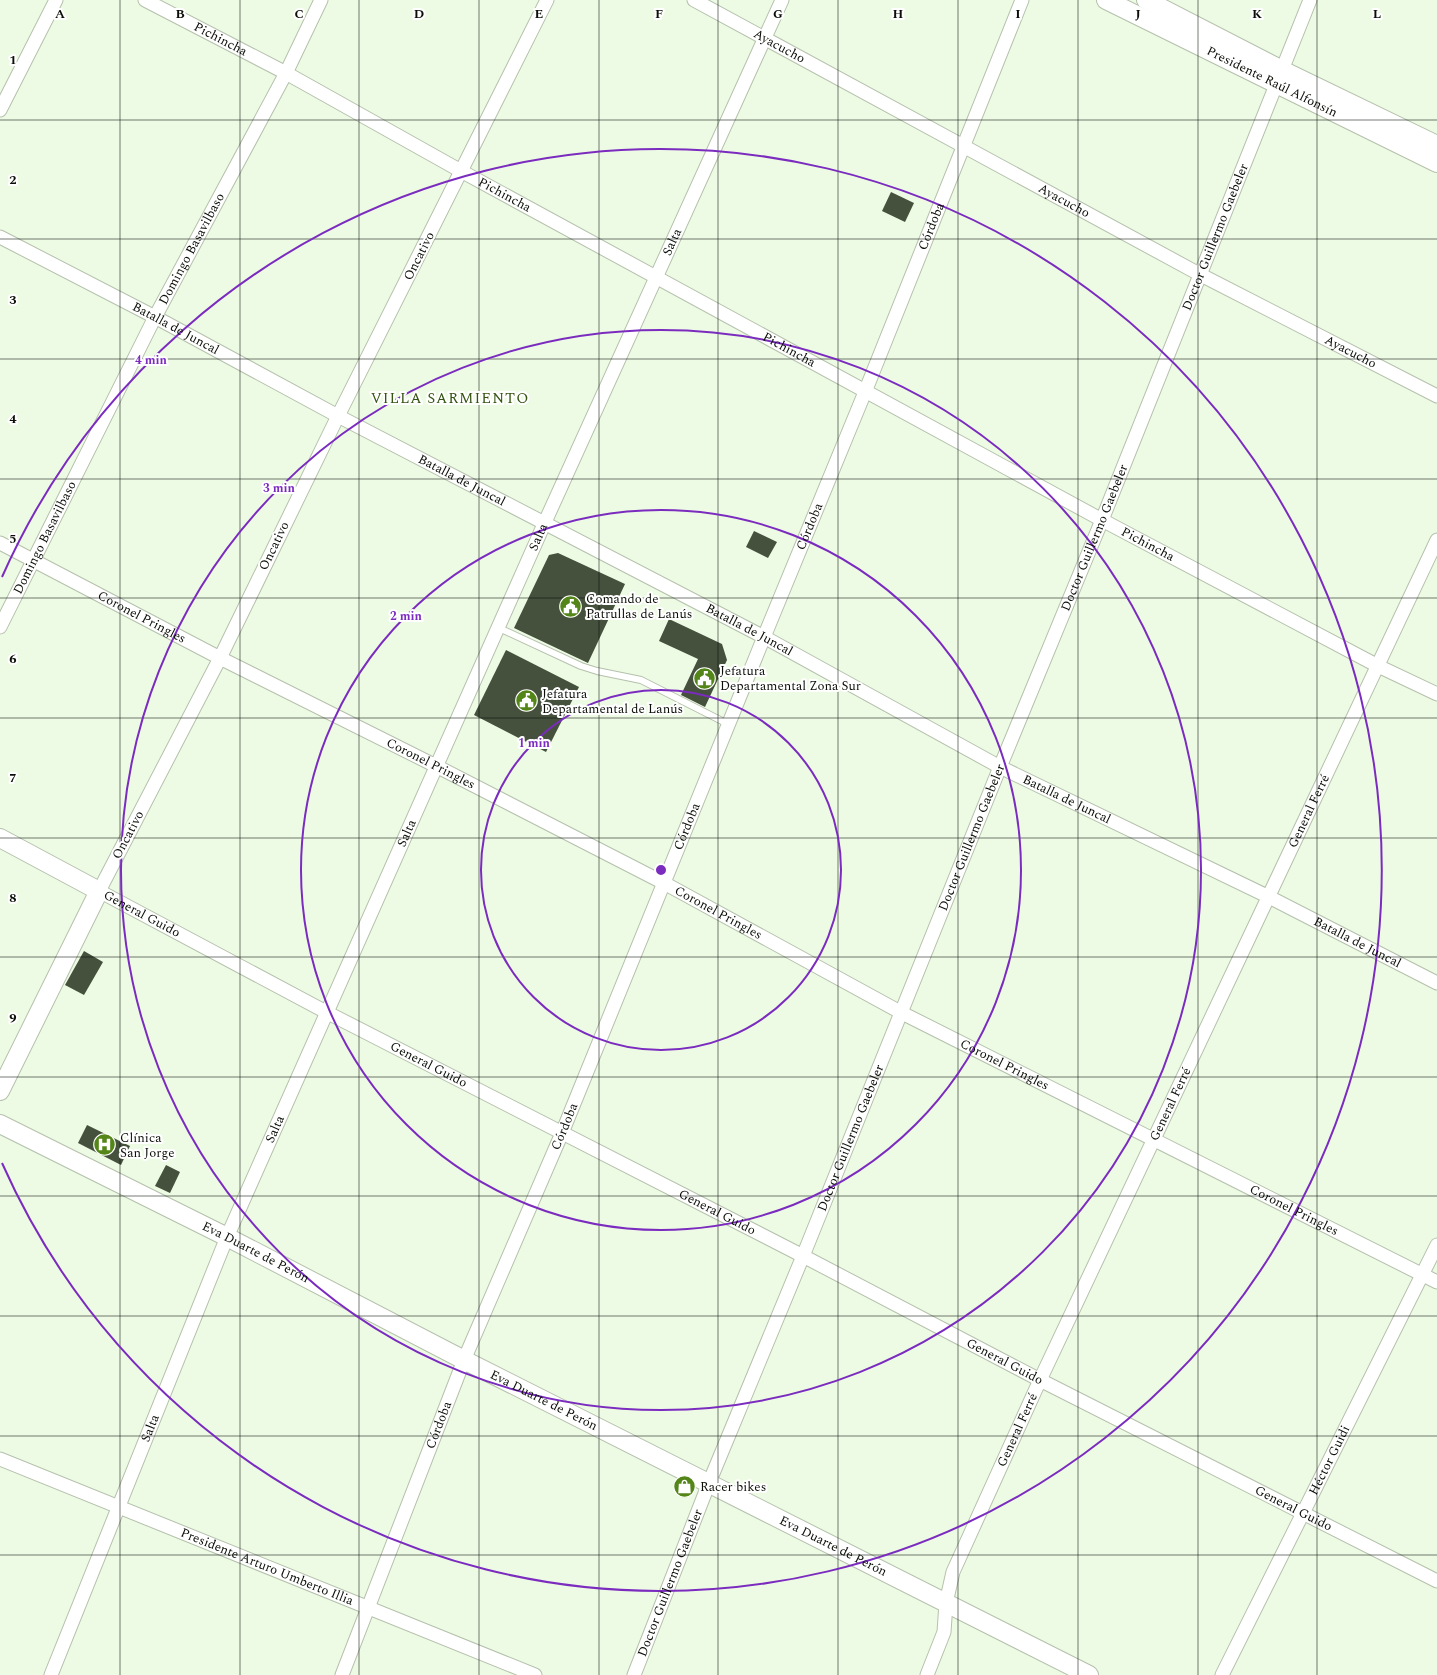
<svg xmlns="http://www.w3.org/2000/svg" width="1437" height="1675" font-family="Spectral,serif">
<rect width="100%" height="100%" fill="#eefbe4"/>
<g fill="#45503d">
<polygon points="891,192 914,203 905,222 882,211"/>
<polygon points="754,531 777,542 768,558 746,547"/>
<polygon points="558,553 625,584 588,663 514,628 549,555"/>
<polygon points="669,619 722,644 727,660 705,707 681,695 698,659 659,641"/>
<polygon points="506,650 579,687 546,752 474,715"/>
<polygon points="84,951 103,962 84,995 65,985"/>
<polygon points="87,1125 130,1146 121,1165 78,1143"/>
<polygon points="166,1165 180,1172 170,1193 155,1186"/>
</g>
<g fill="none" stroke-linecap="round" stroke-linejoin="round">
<defs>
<polyline id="lane" points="499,628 581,666 597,671 641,680 728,724"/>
<g id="street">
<path id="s1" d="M145,0L286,73L461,171L1102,520L1378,666L1437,694"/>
<path id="s2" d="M547,0L338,416L220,658L99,891L328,1013L803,1256L1040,1380L1437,1581"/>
<path id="s3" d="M694,0L1201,275L1437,396"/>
<polyline points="0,110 56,0"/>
<path id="s4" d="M0,237L155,317L338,416L764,637L1000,767L1269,897L1437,983"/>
<path id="s5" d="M0,543L220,658L436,766L664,883L902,1013L1437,1282"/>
<path id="s6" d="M0,627L155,317L286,73L321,0"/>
<path id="s7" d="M0,1459L535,1675"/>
<path id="s8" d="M51,1675L227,1237L545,522L782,0"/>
<path id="s9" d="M342,1675L464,1360L562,1133L764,637L865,392L1022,0"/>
<path id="s10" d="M634,1675L709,1483L803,1256L1000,767L1102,520L1310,0"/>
<path id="s11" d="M927,1675L944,1632L946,1603L953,1572L1040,1380L1437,540"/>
<path id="s12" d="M1222,1675L1437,1245"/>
</g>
<g id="secondary">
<path id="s13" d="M1106,0L1437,163"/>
<polyline points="1146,0 1282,70 1437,145"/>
<polyline points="0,838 99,891 0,1091"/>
<path id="s14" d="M0,1124L227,1237L464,1360L1089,1675"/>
</g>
</defs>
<use href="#lane" stroke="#b5c1ac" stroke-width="8"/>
<use href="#street" stroke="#b5c1ac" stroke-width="15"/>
<use href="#secondary" stroke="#b5c1ac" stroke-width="20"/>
<use href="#lane" stroke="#fff" stroke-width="6"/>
<use href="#street" stroke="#fff" stroke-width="13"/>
<use href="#secondary" stroke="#fff" stroke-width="18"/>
</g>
<path fill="none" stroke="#0a0e07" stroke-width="1" stroke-opacity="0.55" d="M120,0V1675M240,0V1675M359,0V1675M479,0V1675M599,0V1675M718,0V1675M838,0V1675M958,0V1675M1078,0V1675M1198,0V1675M1317,0V1675M0,120H1437M0,239H1437M0,359H1437M0,479H1437M0,598H1437M0,718H1437M0,838H1437M0,957H1437M0,1077H1437M0,1196H1437M0,1316H1437M0,1436H1437M0,1555H1437"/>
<g fill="none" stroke="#7b2cbf" stroke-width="2">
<circle cx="661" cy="870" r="180"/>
<circle cx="661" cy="870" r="360"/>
<circle cx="661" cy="870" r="540"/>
<path d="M2 577A721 721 0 1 1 2 1163"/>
</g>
<defs>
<symbol id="civic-disc" viewBox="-11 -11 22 22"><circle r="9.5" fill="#538518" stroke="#fff"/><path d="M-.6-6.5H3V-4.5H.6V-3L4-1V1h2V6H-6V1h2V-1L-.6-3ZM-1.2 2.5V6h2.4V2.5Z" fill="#fff"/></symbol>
<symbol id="hospital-disc" viewBox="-11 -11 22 22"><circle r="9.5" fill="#538518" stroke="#fff"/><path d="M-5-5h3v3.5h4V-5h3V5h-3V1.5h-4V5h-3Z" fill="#fff"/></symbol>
<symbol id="shop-disc" viewBox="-11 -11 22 22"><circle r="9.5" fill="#538518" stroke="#fff"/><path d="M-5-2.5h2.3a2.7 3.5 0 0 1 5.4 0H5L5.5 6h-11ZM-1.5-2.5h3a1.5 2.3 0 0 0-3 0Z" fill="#fff"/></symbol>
</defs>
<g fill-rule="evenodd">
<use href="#civic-disc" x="558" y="594" width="25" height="25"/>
<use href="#civic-disc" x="692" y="666" width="25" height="25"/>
<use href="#civic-disc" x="514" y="688" width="25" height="25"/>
<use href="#hospital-disc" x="92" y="1132" width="25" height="25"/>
<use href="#shop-disc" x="672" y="1474" width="25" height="25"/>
</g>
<g text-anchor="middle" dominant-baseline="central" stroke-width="4" stroke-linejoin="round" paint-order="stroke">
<g font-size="13" fill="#0a0e07" stroke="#fff">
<text stroke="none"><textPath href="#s1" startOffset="85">Pichincha</textPath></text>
<text stroke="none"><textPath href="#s3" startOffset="97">Ayacucho</textPath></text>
<text stroke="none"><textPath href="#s13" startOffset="185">Presidente Raúl Alfonsín</textPath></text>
<text stroke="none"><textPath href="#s1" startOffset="409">Pichincha</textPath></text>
<text stroke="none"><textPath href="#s3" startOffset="421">Ayacucho</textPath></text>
<text stroke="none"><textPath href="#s9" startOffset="1564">Córdoba</textPath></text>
<text stroke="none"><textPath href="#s10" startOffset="1551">Doctor Guillermo Gaebeler</textPath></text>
<text stroke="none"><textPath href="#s8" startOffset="1562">Salta</textPath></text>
<text stroke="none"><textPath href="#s6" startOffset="424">Domingo Basavilbaso</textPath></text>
<text transform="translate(419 256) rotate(-63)">Oncativo</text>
<text stroke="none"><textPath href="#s4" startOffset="198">Batalla de Juncal</textPath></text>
<text stroke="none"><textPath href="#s1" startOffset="733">Pichincha</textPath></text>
<text stroke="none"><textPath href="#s3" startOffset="745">Ayacucho</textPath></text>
<text stroke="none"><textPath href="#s4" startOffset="522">Batalla de Juncal</textPath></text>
<text stroke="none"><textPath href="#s9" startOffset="1240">Córdoba</textPath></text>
<text stroke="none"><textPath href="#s6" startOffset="100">Domingo Basavilbaso</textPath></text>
<text stroke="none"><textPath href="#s8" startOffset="1238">Salta</textPath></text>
<text stroke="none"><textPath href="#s10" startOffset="1227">Doctor Guillermo Gaebeler</textPath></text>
<text stroke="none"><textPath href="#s1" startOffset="1141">Pichincha</textPath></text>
<text transform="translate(274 546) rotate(-64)">Oncativo</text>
<text stroke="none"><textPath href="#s5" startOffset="160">Coronel Pringles</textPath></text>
<text stroke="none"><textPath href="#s4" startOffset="846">Batalla de Juncal</textPath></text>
<text stroke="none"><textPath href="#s5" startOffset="484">Coronel Pringles</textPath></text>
<text stroke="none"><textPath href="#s4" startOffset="1206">Batalla de Juncal</textPath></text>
<text stroke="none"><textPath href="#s11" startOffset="947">General Ferré</textPath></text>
<text stroke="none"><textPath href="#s9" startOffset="916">Córdoba</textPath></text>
<text stroke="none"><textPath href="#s8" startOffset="914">Salta</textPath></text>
<text transform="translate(128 835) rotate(-62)">Oncativo</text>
<text stroke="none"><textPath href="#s10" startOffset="903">Doctor Guillermo Gaebeler</textPath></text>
<text stroke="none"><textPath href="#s5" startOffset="808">Coronel Pringles</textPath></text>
<text stroke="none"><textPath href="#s2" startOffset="1046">General Guido</textPath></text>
<text stroke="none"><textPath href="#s4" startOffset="1530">Batalla de Juncal</textPath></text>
<text stroke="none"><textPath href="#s2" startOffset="1370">General Guido</textPath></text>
<text stroke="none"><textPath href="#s5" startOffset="1132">Coronel Pringles</textPath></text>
<text stroke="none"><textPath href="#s11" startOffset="623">General Ferré</textPath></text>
<text stroke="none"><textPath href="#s9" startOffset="592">Córdoba</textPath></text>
<text stroke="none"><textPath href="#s8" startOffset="590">Salta</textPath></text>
<text stroke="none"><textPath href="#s10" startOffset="579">Doctor Guillermo Gaebeler</textPath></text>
<text stroke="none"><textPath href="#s5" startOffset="1456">Coronel Pringles</textPath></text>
<text stroke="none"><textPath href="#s2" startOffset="1694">General Guido</textPath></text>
<text stroke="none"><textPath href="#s14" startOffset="286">Eva Duarte de Perón</textPath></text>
<text stroke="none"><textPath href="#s2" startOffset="2018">General Guido</textPath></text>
<text stroke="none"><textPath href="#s14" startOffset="610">Eva Duarte de Perón</textPath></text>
<text stroke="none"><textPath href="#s9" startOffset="268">Córdoba</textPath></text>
<text stroke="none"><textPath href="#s8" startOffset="266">Salta</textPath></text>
<text stroke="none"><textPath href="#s11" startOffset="263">General Ferré</textPath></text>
<text stroke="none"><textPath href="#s12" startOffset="240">Héctor Guidi</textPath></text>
<text stroke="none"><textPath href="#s2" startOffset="2342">General Guido</textPath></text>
<text stroke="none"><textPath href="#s14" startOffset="934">Eva Duarte de Perón</textPath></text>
<text stroke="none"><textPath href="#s7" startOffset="288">Presidente Arturo Umberto Illia</textPath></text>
<text stroke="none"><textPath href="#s10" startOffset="99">Doctor Guillermo Gaebeler</textPath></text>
</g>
<g font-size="13" fill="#0a0e07" stroke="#fff" text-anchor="start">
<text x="586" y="599">Comando de<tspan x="586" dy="15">Patrullas de Lanús</tspan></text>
<text x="720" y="671">Jefatura<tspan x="720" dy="15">Departamental Zona Sur</tspan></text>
<text x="542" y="694">Jefatura<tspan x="542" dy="15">Departamental de Lanús</tspan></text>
<text x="120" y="1138">Clínica<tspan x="120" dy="15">San Jorge</tspan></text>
<text x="700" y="1487">Racer bikes</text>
</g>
<g font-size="15" letter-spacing="1" fill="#355412" stroke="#fff">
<text x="450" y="398">VILLA SARMIENTO</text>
</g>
</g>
<g font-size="13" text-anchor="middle" font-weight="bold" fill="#0a0e07" stroke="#fff" stroke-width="4" stroke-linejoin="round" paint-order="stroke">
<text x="60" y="18">A</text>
<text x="180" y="18">B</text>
<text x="299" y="18">C</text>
<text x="419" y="18">D</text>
<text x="539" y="18">E</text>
<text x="659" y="18">F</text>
<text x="778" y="18">G</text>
<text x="898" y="18">H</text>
<text x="1018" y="18">I</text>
<text x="1138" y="18">J</text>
<text x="1257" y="18">K</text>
<text x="1377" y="18">L</text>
<text x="13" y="64">1</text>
<text x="13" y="184">2</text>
<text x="13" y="304">3</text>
<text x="13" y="423">4</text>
<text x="13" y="543">5</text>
<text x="13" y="663">6</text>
<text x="13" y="782">7</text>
<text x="13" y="902">8</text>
<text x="13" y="1022">9</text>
</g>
<circle cx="661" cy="870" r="6" fill="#7b2cbf" stroke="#fff" stroke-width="2"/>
<g font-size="12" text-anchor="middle" font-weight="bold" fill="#7b2cbf" stroke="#fff" stroke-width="4" stroke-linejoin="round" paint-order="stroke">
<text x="151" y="364">4 min</text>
<text x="279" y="492">3 min</text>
<text x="406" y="620">2 min</text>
<text x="534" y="747">1 min</text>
</g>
</svg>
